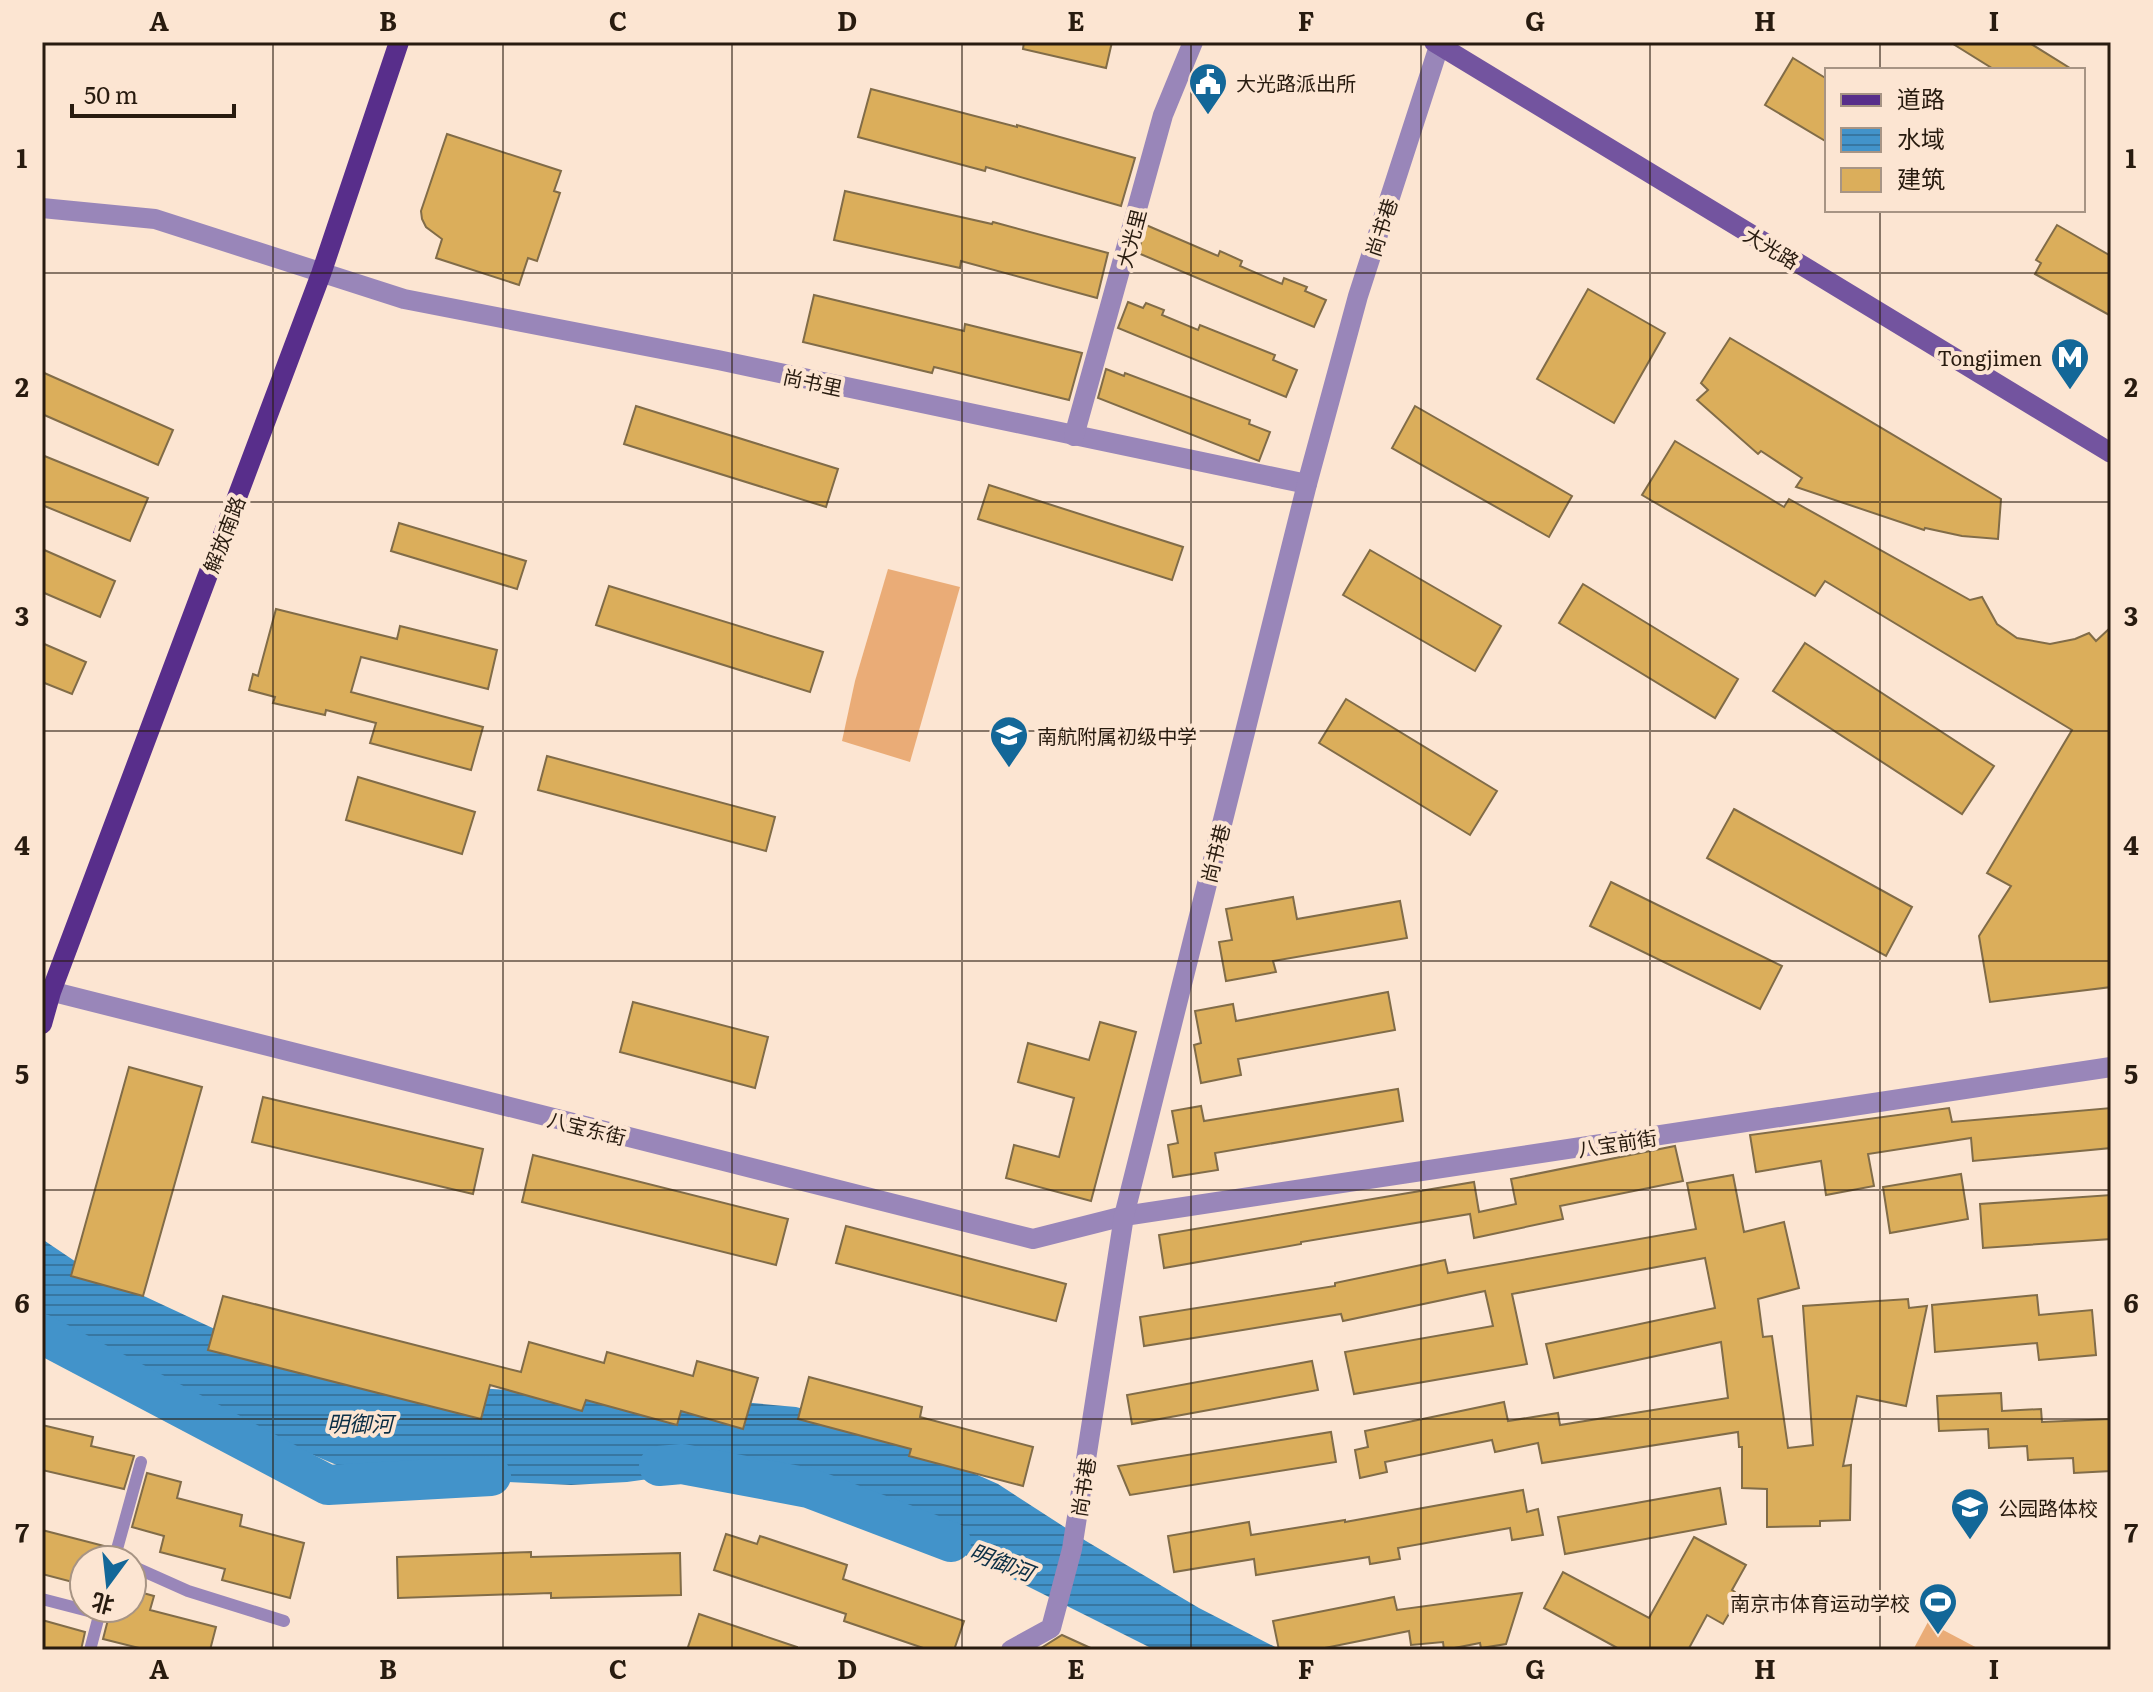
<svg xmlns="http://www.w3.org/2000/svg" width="2153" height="1692" font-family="Literata,'Noto Sans SC',serif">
<defs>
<pattern id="water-rules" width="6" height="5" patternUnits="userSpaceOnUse" patternTransform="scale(2)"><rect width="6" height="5" fill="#4293ca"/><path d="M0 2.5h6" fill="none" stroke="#3777a2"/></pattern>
</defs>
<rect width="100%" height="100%" fill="#fce5d2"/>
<g fill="#eaac77">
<polygon points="888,569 960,587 910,762 842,741 855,681"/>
<polygon points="1928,1622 1981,1650 1913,1650"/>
</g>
<polygon fill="url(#water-rules)" points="42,1239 88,1270 262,1351 410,1383 549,1393 665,1395 796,1407 867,1426 998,1484 1086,1541 1199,1608 1281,1650 1155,1650 845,1495 781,1472 728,1468 627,1482 571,1485 388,1476 339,1466 183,1400 72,1336 42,1312"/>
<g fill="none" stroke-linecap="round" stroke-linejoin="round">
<g stroke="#4293ca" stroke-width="40">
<polyline points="42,1334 328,1485 491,1476"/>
<polyline points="659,1466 682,1464 809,1488 951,1542"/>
</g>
</g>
<g fill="#dbae5b" stroke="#816c48" stroke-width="2">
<polygon points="1024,42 1112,42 1106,68 1023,49"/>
<polygon points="1950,42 2028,42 2073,70 1995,70"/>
<polygon points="1793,58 1827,79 1827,142 1765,105"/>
<polygon points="871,89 1017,127 1017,125 1135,158 1121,206 986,167 985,171 858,137"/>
<polygon points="447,134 561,171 554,191 560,193 537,261 528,258 519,285 436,258 442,239 426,227 422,219 421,211"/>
<polygon points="845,191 992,224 993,222 1108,253 1097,298 961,261 960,268 834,240"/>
<polygon points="1146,225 1218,256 1220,251 1242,261 1240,266 1282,284 1284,278 1307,287 1305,291 1326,300 1314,327 1138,253"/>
<polygon points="2057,225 2111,256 2111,316 2035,274 2041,263 2036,260"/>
<polygon points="1588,289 1665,333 1614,423 1537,379"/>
<polygon points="814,295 964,331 965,324 1082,353 1069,400 934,367 932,373 803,342"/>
<polygon points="1128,302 1143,308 1146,303 1164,310 1162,315 1198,330 1200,325 1275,355 1273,360 1297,370 1286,397 1118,328"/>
<polygon points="1730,338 2001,499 1998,539 1962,536 1925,528 1924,530 1796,487 1802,478 1761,451 1758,454 1697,400 1708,390 1701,383"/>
<polygon points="1106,369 1124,376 1125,373 1250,420 1249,424 1270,432 1259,461 1098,398"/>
<polygon points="42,372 173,430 158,465 42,414"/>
<polygon points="636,406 838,469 826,507 624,444"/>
<polygon points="1415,406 1572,496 1549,537 1392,448"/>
<polygon points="1675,441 1784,507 1789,499 1970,600 1982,597 1997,624 2017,638 2050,644 2075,639 2089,633 2096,641 2111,627 2111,987 1990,1002 1979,936 2011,886 1987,873 2072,730 1825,581 1815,596 1642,495"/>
<polygon points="42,455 148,498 130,541 42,505"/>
<polygon points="989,485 1183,547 1172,580 978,519"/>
<polygon points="399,523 526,561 517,589 391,551"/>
<polygon points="42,549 115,581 100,617 42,592"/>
<polygon points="1370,550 1501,626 1475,671 1343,595"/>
<polygon points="1583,584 1738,679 1715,718 1559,623"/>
<polygon points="609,586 823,652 810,692 596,625"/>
<polygon points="276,609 397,639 400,626 497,650 488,689 361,657 351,692 483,727 471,770 370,743 376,723 326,710 325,715 273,703 275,697 249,690 253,674 258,676"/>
<polygon points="42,643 86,662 72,694 42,682"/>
<polygon points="1805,643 1994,766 1962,814 1773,691"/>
<polygon points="1346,699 1497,791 1470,835 1319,743"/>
<polygon points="547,756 775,817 766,851 538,790"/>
<polygon points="358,777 475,812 462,854 346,820"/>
<polygon points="1734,809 1912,907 1886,956 1707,858"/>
<polygon points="1611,882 1782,966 1760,1009 1590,926"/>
<polygon points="1293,897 1297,919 1400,901 1407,938 1273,961 1276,972 1226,981 1219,942 1232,940 1226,909"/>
<polygon points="1388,992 1395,1030 1238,1059 1241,1075 1201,1083 1194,1045 1201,1043 1195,1011 1233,1004 1236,1021"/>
<polygon points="633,1002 768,1037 755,1088 620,1052"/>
<polygon points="1100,1022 1136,1032 1091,1201 1006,1178 1014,1145 1059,1157 1074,1098 1018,1082 1028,1043 1089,1060"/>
<polygon points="129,1067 202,1087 143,1296 71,1276"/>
<polygon points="1398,1089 1403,1121 1215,1153 1218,1170 1173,1177 1168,1145 1178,1143 1172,1111 1201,1106 1204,1121"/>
<polygon points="263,1097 483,1149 473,1194 252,1142"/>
<polygon points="1949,1108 1952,1122 2111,1108 2111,1148 1973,1161 1971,1138 1868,1154 1874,1186 1826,1195 1821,1161 1756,1172 1750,1135"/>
<polygon points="1675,1146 1683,1181 1560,1206 1563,1219 1474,1238 1470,1214 1301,1242 1301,1244 1164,1268 1159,1235 1474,1182 1479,1212 1516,1204 1511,1179"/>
<polygon points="533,1155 788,1219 776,1265 522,1202"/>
<polygon points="1961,1174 1968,1219 1890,1233 1883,1187"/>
<polygon points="1733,1175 1744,1232 1784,1222 1799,1288 1758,1299 1763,1337 1772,1336 1788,1448 1813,1445 1803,1306 1908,1299 1909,1308 1927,1306 1906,1406 1857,1396 1843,1466 1851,1465 1850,1520 1820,1521 1820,1526 1767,1527 1767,1489 1742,1488 1742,1447 1739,1447 1738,1432 1542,1463 1538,1443 1495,1452 1492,1440 1385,1462 1387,1472 1360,1478 1355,1450 1368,1447 1365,1431 1504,1402 1508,1421 1558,1413 1560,1425 1728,1398 1721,1342 1554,1378 1546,1344 1715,1308 1705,1258 1512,1294 1527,1364 1354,1394 1345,1352 1493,1326 1485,1291 1343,1321 1341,1314 1144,1346 1140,1317 1335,1286 1335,1283 1445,1260 1448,1273 1696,1229 1687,1183"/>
<polygon points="2111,1195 2111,1239 1983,1248 1980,1204"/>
<polygon points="846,1226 1066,1284 1056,1321 836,1263"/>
<polygon points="2037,1295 2039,1315 2092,1310 2096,1355 2039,1360 2037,1343 1935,1352 1932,1305"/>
<polygon points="223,1296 521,1372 529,1342 604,1363 607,1352 693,1376 697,1361 758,1378 743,1429 681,1411 677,1425 586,1400 582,1411 490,1385 481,1419 208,1350"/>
<polygon points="1312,1361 1318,1390 1132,1424 1127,1395"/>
<polygon points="809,1377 922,1407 920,1417 1033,1447 1023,1486 909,1456 911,1449 798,1419"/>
<polygon points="2001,1393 2002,1411 2041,1409 2042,1422 2111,1419 2111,1471 2074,1473 2073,1458 2028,1460 2027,1446 1989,1448 1988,1429 1939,1431 1937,1396"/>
<polygon points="42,1425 93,1437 91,1446 134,1456 124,1489 42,1470"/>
<polygon points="1331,1432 1336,1462 1130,1495 1118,1466"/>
<polygon points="147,1473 181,1482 177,1498 242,1515 240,1526 304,1543 290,1598 222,1580 225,1569 160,1552 164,1536 132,1527"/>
<polygon points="1720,1488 1726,1524 1565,1554 1558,1517"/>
<polygon points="1523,1490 1527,1512 1538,1509 1543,1535 1512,1540 1510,1528 1398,1548 1400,1559 1370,1564 1369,1557 1256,1575 1254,1559 1174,1572 1168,1536 1249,1522 1251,1535 1345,1520 1345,1522"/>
<polygon points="42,1530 108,1547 105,1560 84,1560 84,1585 42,1574"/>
<polygon points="726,1534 757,1544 760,1536 847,1565 843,1579 964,1621 954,1650 929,1650 844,1621 846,1614 714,1570"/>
<polygon points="1694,1537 1746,1565 1732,1590 1740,1595 1723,1624 1707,1615 1688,1650 1621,1650 1544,1608 1563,1572 1649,1618"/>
<polygon points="531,1552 531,1557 680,1553 681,1595 551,1598 551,1593 398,1598 397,1557"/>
<polygon points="132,1590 154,1596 150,1610 216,1627 210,1650 147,1650 103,1639 111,1608 132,1608"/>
<polygon points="1522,1593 1506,1644 1481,1648 1480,1643 1444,1650 1443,1642 1411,1645 1409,1631 1315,1650 1279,1650 1273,1621 1394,1597 1397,1610"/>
<polygon points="699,1614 797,1647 797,1650 687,1650"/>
<polygon points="42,1620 85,1632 81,1650 42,1650"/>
<polygon points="1062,1635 1095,1650 1038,1650"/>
</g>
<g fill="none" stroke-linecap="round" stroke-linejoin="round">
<g stroke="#9986b9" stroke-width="12">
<polyline points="114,1560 141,1462"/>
<polyline points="132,1566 188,1591 284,1621"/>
<polyline points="42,1599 100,1614"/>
<polyline points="90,1650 101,1608"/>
</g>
<g stroke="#9986b9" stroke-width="20">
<polyline points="42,208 155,219 404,299 718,360 1307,484"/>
<polyline points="1074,436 1163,115 1193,42"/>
<polyline points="42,989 1033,1239 1124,1216 2111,1067"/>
<polyline points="1011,1650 1051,1628 1072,1549 1124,1216 1307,484 1358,296 1439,46"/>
</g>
<polyline stroke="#73549f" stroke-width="20" points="1434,42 2111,453"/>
<polyline stroke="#582e8b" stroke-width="20" points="42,1024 51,992 321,274 399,42"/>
</g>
<path fill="none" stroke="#281b0f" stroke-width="2" stroke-opacity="0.55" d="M273,42V1650M503,42V1650M732,42V1650M962,42V1650M1191,42V1650M1421,42V1650M1650,42V1650M1880,42V70M1880,210V1650M42,273H2111M42,502H2111M42,731H2111M42,961H2111M42,1190H2111M42,1419H2111"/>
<defs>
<symbol id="civic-pin" viewBox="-11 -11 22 30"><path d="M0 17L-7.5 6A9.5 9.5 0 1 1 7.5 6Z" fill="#136798" stroke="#fce5d2"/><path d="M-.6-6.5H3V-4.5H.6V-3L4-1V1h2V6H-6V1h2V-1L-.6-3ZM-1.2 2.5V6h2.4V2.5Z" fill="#fff"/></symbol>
<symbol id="metro-pin" viewBox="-11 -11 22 30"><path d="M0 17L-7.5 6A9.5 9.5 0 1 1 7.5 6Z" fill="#136798" stroke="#fce5d2"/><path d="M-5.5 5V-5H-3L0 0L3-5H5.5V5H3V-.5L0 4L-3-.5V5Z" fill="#fff"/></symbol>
<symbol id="school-pin" viewBox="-11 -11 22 30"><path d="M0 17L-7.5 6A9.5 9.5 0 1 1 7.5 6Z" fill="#136798" stroke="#fce5d2"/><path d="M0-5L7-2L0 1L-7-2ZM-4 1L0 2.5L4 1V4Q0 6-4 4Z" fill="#fff"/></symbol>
<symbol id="stadium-pin" viewBox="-11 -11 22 30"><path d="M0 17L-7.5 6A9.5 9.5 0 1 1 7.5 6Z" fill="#136798" stroke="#fce5d2"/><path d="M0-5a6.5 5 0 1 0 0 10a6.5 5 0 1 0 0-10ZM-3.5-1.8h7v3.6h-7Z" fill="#fff"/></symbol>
</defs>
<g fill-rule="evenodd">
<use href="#civic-pin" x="1186" y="60" width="44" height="60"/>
<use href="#metro-pin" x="2048" y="335" width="44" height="60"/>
<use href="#school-pin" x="987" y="713" width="44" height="60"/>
<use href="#school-pin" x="1948" y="1485" width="44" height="60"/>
<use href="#stadium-pin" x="1916" y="1580" width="44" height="60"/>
</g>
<g text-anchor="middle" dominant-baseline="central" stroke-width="8" stroke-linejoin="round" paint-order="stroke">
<g font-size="20" fill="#281b0f" stroke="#fce5d2" text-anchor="start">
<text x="1236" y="82">大光路派出所</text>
<text x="2042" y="357" text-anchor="end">Tongjimen</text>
<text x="1037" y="735">南航附属初级中学</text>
<text x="1998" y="1507">公园路体校</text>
<text x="1910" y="1602" text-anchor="end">南京市体育运动学校</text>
</g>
<g font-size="20" fill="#281b0f" stroke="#fce5d2">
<text transform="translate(1380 227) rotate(-72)">尚书巷</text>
<text transform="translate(1130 238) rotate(-75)">大光里</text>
<text transform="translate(1772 247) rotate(31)">大光路</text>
<text transform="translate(813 381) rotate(12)">尚书里</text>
<text transform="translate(223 534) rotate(-69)">解放南路</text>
<text transform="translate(1214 853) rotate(-76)">尚书巷</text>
<text transform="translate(587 1127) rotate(14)">八宝东街</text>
<text transform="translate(1617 1142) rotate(-9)">八宝前街</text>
<text transform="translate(1082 1487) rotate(-81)">尚书巷</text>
</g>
<g font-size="22" font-style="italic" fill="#0a2e45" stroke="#fce5d2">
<text x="360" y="1422">明御河</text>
<text transform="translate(1002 1561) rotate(21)">明御河</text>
</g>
</g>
<rect width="2153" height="1692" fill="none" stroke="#fce5d2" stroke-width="88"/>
<rect x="1825" y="68" width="260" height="144" fill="#fce5d2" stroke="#a79484" stroke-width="2"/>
<rect x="1841" y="94" width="40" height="12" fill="#582e8b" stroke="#a79484" stroke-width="2"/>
<text x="1897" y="108" font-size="24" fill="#281b0f">道路</text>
<rect x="1841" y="128" width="40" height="24" fill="url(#water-rules)" stroke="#a79484" stroke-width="2"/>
<text x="1897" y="148" font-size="24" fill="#281b0f">水域</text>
<rect x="1841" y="168" width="40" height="24" fill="#dbae5b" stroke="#a79484" stroke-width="2"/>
<text x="1897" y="188" font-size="24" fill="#281b0f">建筑</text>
<g transform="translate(108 1584) rotate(195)"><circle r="38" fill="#fce5d2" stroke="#a79484" stroke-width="2"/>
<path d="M0-6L14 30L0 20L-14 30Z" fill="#136798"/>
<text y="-12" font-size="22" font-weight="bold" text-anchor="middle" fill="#281b0f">北</text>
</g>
<path d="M72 104v12h162v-12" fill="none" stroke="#281b0f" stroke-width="4"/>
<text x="84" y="104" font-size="24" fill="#281b0f" stroke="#fce5d2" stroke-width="6" paint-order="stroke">50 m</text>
<rect x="44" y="44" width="2065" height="1604" fill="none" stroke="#281b0f" stroke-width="3"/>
<g font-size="26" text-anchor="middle" font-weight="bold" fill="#281b0f">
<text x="159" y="31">A</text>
<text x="388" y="31">B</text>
<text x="618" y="31">C</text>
<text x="847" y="31">D</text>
<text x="1076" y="31">E</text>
<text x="1306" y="31">F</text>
<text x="1535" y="31">G</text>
<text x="1765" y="31">H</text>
<text x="1994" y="31">I</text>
<text x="22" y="168">1</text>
<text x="2131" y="168">1</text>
<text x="22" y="397">2</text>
<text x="2131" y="397">2</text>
<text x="22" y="626">3</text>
<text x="2131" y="626">3</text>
<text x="22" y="855">4</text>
<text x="2131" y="855">4</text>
<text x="22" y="1084">5</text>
<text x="2131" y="1084">5</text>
<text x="22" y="1313">6</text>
<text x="2131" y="1313">6</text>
<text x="22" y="1543">7</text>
<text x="2131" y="1543">7</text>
<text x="159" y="1679">A</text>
<text x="388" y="1679">B</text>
<text x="618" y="1679">C</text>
<text x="847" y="1679">D</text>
<text x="1076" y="1679">E</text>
<text x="1306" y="1679">F</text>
<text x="1535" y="1679">G</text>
<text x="1765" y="1679">H</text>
<text x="1994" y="1679">I</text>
</g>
</svg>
